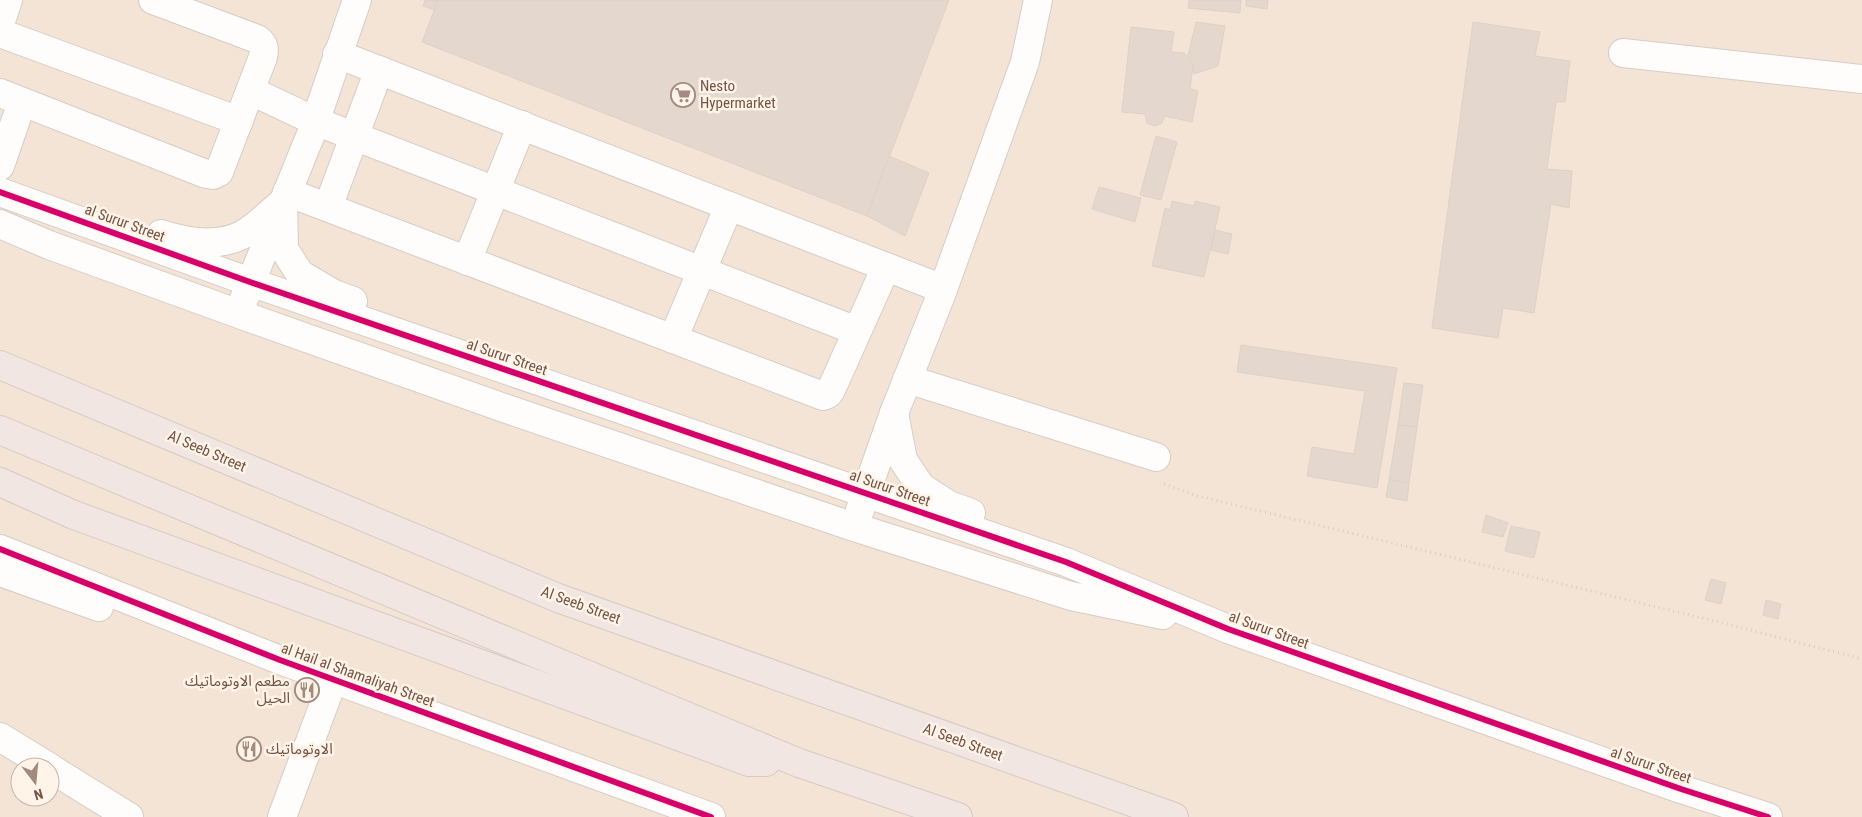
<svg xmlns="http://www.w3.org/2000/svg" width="1862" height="817" font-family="'Roboto Condensed','Noto Sans Arabic',sans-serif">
<rect width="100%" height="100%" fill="#f7efe6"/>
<path fill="#f3e4d6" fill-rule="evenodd" d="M0,0H1862V817H0ZM20,767H50V797H20Z"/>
<g fill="#e3d7ce" stroke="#e0d1c8">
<polygon points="425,0 438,0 434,10 423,6"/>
<polygon points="438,0 949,0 867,216 422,42"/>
<polygon points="1189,0 1241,0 1240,13 1188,8"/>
<polygon points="1246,0 1268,0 1267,9 1246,6"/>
<polygon points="1196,22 1225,26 1218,66 1194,74 1193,66 1188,56"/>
<polygon points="1473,22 1540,32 1535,56 1570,61 1565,102 1556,102 1547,169 1572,171 1569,208 1551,204 1534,313 1503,308 1498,338 1432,328"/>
<polygon points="1131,27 1174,32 1171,52 1184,53 1190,59 1193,66 1190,89 1198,91 1192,122 1165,116 1161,124 1155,126 1147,123 1145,114 1122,112"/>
<polygon points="1156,136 1177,142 1161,200 1140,195"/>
<polygon points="889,156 929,173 905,236 867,216"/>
<polygon points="1099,187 1141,198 1135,222 1092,209"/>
<polygon points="1172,201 1194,206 1195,201 1220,207 1204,277 1152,266 1165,208 1170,210"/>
<polygon points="1215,230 1232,234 1228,254 1211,250"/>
<polygon points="1241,345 1397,368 1377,488 1307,476 1312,447 1354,454 1365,391 1237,372"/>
<polygon points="1404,383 1423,385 1417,427 1398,425"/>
<polygon points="1398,425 1417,427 1409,483 1389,480"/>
<polygon points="1389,480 1409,483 1407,501 1386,497"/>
<polygon points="1486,515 1508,523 1503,537 1482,532"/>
<polygon points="1511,526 1540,532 1534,558 1505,551"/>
<polygon points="1711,579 1726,583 1721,604 1705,600"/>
<polygon points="1766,600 1781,604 1778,619 1763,615"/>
</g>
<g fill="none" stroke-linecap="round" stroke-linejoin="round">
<defs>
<g id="minor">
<polyline points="0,24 8,0"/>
<polyline points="0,33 239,121"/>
<polyline points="1623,53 1862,79"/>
<polyline points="337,54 943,289"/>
<polyline points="251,91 315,121 857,331"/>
<path d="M0,93L206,174L213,175L219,172L263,57C265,48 264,44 257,39L153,0"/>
<polyline points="0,166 22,102"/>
<polyline points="0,192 250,282 1066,562 1228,629 1681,789 1768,817"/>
<polyline points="287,192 823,396 828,394 831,390 886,267"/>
<polyline points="283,202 284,249 300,274 334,294 353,301"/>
<polyline points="328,207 379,70"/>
<polyline points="0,224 49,245 239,314 507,409 854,527 1071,596 1163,615"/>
<path d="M161,234C186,242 216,248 242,235C256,228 269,213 282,203"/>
<polyline points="467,261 522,125"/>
<polyline points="244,299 311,134 357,0"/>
<polyline points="673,339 729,206"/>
<polyline points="907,379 1156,457"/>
<polyline points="894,413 903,460 921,487 949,505 971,513"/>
<polyline points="860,510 894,413 941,295 1025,62 1038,0"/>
<polyline points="0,549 280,660 711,817"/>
<polyline points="0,572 99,607"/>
<polyline points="0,737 49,767"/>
<polyline points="50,768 129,817"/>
<polyline points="282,817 333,680"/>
</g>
<g id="highway">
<polyline points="0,365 558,598 1174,817"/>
<polyline points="0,430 799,763 958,817"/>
<polyline points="0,482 74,515 749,762 766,762"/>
</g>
</defs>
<use href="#minor" stroke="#d8ccc5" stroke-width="30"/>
<use href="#highway" stroke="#d5cac4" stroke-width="30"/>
<polyline stroke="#d7cec9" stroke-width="3" stroke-dasharray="1 4" stroke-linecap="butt" points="1164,484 1198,496 1727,624 1862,659"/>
<use href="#minor" stroke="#fefdfb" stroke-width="28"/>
<use href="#highway" stroke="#f1e6e2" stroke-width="28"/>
<defs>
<g id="cycleway">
<polyline points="0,192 250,282 1066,562 1228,629 1681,789 1768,817"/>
<polyline points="0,549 280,660 711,817"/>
</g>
</defs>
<use href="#cycleway" stroke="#fff4e7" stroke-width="9"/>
<use href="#cycleway" stroke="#d6006c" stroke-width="6"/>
</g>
<defs>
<symbol id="supermarket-ring" viewBox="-11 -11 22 22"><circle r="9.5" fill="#fff4e7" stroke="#a28a7f" stroke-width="1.5"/><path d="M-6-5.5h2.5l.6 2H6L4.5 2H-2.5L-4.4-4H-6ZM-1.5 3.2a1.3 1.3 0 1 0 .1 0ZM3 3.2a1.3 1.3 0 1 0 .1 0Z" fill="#a28a7f"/></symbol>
<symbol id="restaurant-ring" viewBox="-11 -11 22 22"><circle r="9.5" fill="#fff4e7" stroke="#a28a7f" stroke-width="1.5"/><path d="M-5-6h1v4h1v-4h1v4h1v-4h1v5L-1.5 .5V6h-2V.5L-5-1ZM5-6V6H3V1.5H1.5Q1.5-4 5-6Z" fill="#a28a7f"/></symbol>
</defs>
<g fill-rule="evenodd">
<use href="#supermarket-ring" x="669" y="81" width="28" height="28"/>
<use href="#restaurant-ring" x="293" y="676" width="28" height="28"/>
<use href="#restaurant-ring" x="235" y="735" width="28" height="28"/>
</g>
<g text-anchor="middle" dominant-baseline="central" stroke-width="5" stroke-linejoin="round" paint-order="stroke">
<g font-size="15" fill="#745447" stroke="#fff4e7" text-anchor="start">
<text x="700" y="86">Nesto<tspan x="700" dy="17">Hypermarket</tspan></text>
<text x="290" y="681" text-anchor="end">مطعم الاوتوماتيك<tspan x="290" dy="17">الحيل</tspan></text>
<text x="266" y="749">الاوتوماتيك</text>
</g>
<g font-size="15" fill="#745447" stroke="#fff4e7">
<text transform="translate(125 223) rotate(20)">al Surur Street</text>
<text transform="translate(507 357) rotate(19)">al Surur Street</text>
<text transform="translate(207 451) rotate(23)">Al Seeb Street</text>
<text transform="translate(890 488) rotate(19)">al Surur Street</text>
<text transform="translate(581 605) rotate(20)">Al Seeb Street</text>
<text transform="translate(1269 630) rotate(20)">al Surur Street</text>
<text transform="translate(358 675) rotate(20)">al Hail al Shamaliyah Street</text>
<text transform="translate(963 742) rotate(20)">Al Seeb Street</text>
<text transform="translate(1651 765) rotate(19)">al Surur Street</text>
</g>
</g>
<g transform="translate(35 782) rotate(164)"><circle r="24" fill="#fff4e7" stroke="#c7b4a7"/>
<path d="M0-4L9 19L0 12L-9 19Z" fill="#a28a7f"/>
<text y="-8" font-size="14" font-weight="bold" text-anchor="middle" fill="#745447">N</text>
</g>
</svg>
